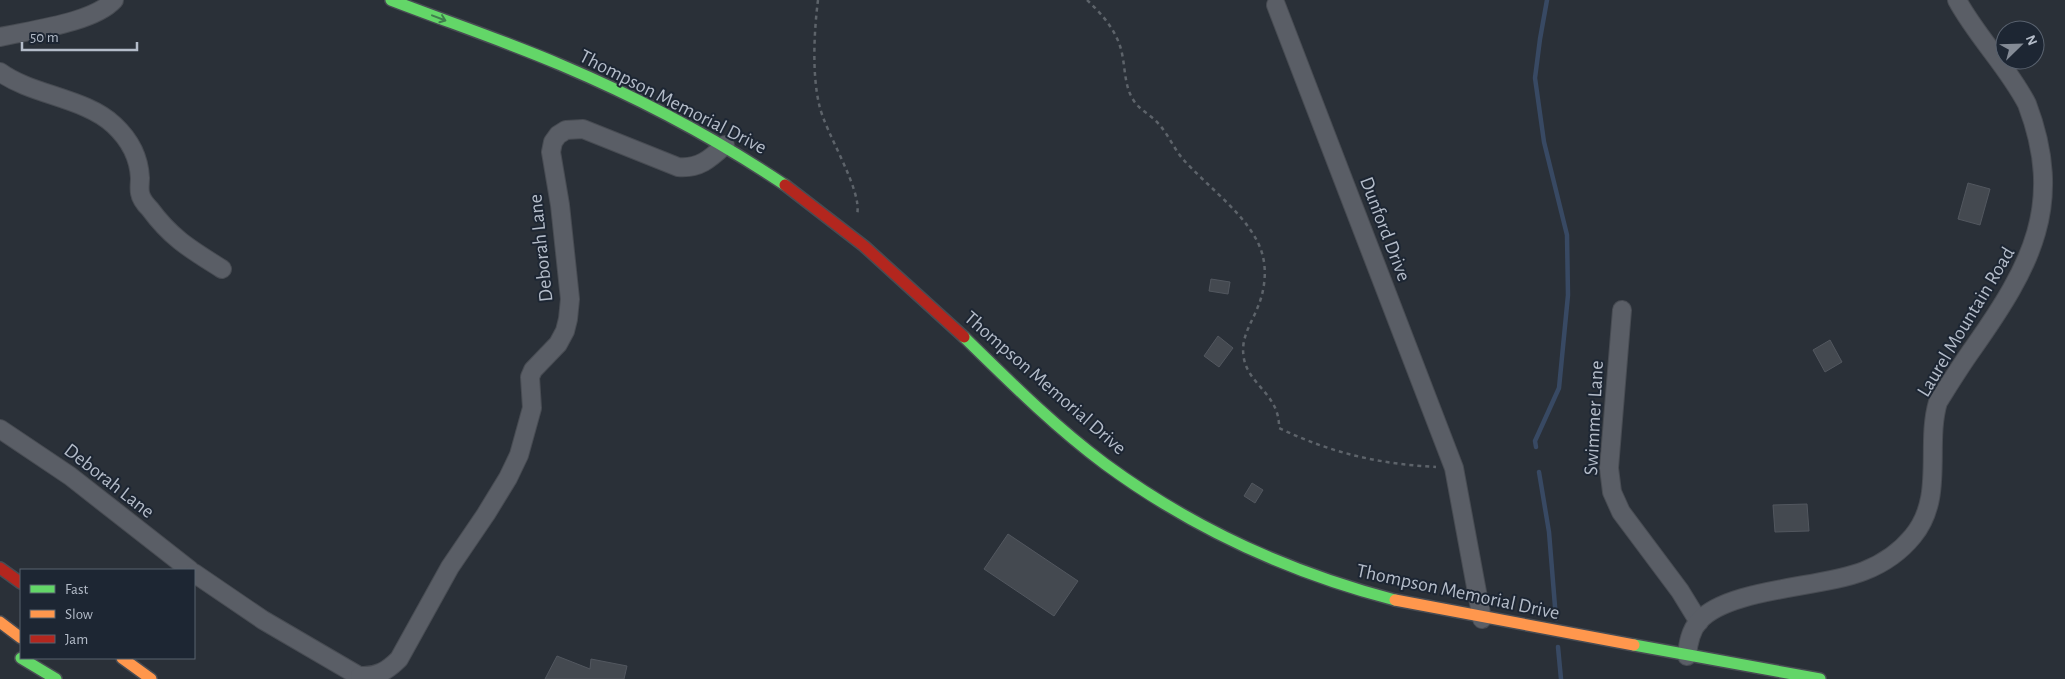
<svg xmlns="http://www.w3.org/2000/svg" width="2065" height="679" font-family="'Alegreya Sans',sans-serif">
<rect width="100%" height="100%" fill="#2a3038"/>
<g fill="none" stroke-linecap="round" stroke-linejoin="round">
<g stroke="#384963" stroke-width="4.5">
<polyline points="1536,447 1535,441 1559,388 1568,295 1567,235 1544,142 1535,78 1540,39 1547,0"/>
<polyline points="1539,472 1549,532 1556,619"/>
<polyline points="1558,647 1561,679"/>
</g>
</g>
<g fill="#444950" stroke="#52575f">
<polygon points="1968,183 1990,189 1980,225 1958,219"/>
<polygon points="1211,279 1230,282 1228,294 1209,291"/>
<polygon points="1218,336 1233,348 1219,367 1204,356"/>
<polygon points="1830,340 1842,362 1825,372 1813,350"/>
<polygon points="1252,483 1263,490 1255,503 1244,496"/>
<polygon points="1807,504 1809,531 1775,532 1773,505"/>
<polygon points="1008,534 1078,581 1054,616 984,569"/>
<polygon points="557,656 590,669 591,659 627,666 624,679 545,679"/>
</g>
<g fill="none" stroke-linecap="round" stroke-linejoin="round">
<defs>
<g id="street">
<polyline points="1276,5 1454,468 1482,619"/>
<path d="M0,37C31,30 93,23 114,0"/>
<path d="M0,72C31,95 86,98 114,125C129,139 139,156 140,178C140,183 139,188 140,193C141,199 146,205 150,209C172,239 192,250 222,269"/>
<polyline points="1622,310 1609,468 1612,492 1621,512 1680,591 1699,622"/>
<polyline points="0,429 70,476 190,570"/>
<polyline points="194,573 263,620 364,679"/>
<path d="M1687,656C1688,644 1690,631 1699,621C1728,588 1822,588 1864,571C1882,564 1900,552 1913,536C1945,497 1925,446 1938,402C1950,383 1961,365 1974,347C2031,266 2065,204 2027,104C2008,67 1977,37 1957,0"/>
<path d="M360,676C377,677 387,671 399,659L450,567L486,514L508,478L519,455L532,408L530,377L533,370L558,344L565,331L568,319L570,299L560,205L551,152L553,142L558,135L566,130L583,129L678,167C699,169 710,159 725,145"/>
</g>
<g id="fast">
<path d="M391,0C448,22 505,41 561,65C639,98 715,138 785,185"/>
<path d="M964,337C1009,381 1054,426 1105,464C1192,528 1291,573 1395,600"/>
<polyline points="1634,645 1820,679"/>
<polyline points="21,658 56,679"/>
</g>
<g id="slow">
<polyline points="1395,600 1634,645"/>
<polyline points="0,622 21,638"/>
<polyline points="122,658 151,679"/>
</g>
<g id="jam">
<polyline points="785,185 864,246 964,337"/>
<polyline points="0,568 21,583"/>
</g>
</defs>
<use href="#street" stroke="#484c53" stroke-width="20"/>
<use href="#fast" stroke="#484c53" stroke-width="14"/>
<use href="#slow" stroke="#484c53" stroke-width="14"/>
<use href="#jam" stroke="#484c53" stroke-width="14"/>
<g stroke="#5d636a" stroke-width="2.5" stroke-dasharray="4 4" stroke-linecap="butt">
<path d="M818,0C814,32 812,73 819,104C825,133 863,190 857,215"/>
<path d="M1087,0C1101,13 1114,28 1120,46C1126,64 1123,85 1134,101C1140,110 1149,114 1156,121C1167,132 1173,147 1182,158C1207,187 1255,220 1263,257C1267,274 1264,293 1257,309C1250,326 1240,339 1244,359C1249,385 1280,395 1279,428C1331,453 1379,464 1436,467"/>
</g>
<use href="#street" stroke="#5a5e66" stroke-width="18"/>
<use href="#fast" stroke="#63d668" stroke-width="11"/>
<use href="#slow" stroke="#ff974d" stroke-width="11"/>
<use href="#jam" stroke="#b3261e" stroke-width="11"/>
</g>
<defs><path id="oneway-shaft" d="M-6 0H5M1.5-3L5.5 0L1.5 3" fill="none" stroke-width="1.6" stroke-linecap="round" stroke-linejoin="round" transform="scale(1.25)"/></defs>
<use stroke="#407e4e" href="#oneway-shaft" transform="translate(439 18) rotate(21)"/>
<g text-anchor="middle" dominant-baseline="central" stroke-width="4" stroke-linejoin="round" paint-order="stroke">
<g font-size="20" fill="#b4bcc9" stroke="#1d2633">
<text transform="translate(673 102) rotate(27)">Thompson Memorial Drive</text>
<text transform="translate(1385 229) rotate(69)">Dunford Drive</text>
<text transform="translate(541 248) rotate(-96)">Deborah Lane</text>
<text transform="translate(1966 322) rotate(-59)">Laurel Mountain Road</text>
<text transform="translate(1045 383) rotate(41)">Thompson Memorial Drive</text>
<text transform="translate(1594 418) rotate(-87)">Swimmer Lane</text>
<text transform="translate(109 481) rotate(38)">Deborah Lane</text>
<text transform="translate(1458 592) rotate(12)">Thompson Memorial Drive</text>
</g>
</g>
<rect x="20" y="569" width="175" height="90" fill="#1d2633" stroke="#59626f"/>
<rect x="30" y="585" width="25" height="8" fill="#63d668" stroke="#59626f"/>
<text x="65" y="594" font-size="15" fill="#b4bcc9">Fast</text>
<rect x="30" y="610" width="25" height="8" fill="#ff974d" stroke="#59626f"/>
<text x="65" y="619" font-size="15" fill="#b4bcc9">Slow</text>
<rect x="30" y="635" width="25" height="8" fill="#b3261e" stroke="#59626f"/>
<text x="65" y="644" font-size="15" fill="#b4bcc9">Jam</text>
<g transform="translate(2020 45) rotate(67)"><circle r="24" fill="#1d2633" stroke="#59626f"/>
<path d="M0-4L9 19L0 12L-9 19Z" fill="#848b96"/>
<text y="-8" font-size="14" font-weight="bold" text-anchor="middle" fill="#b4bcc9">N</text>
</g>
<path d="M22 42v8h115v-8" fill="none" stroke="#b4bcc9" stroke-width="2.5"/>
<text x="30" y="42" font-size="15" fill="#b4bcc9" stroke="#1d2633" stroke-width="4" paint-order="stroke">50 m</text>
</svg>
